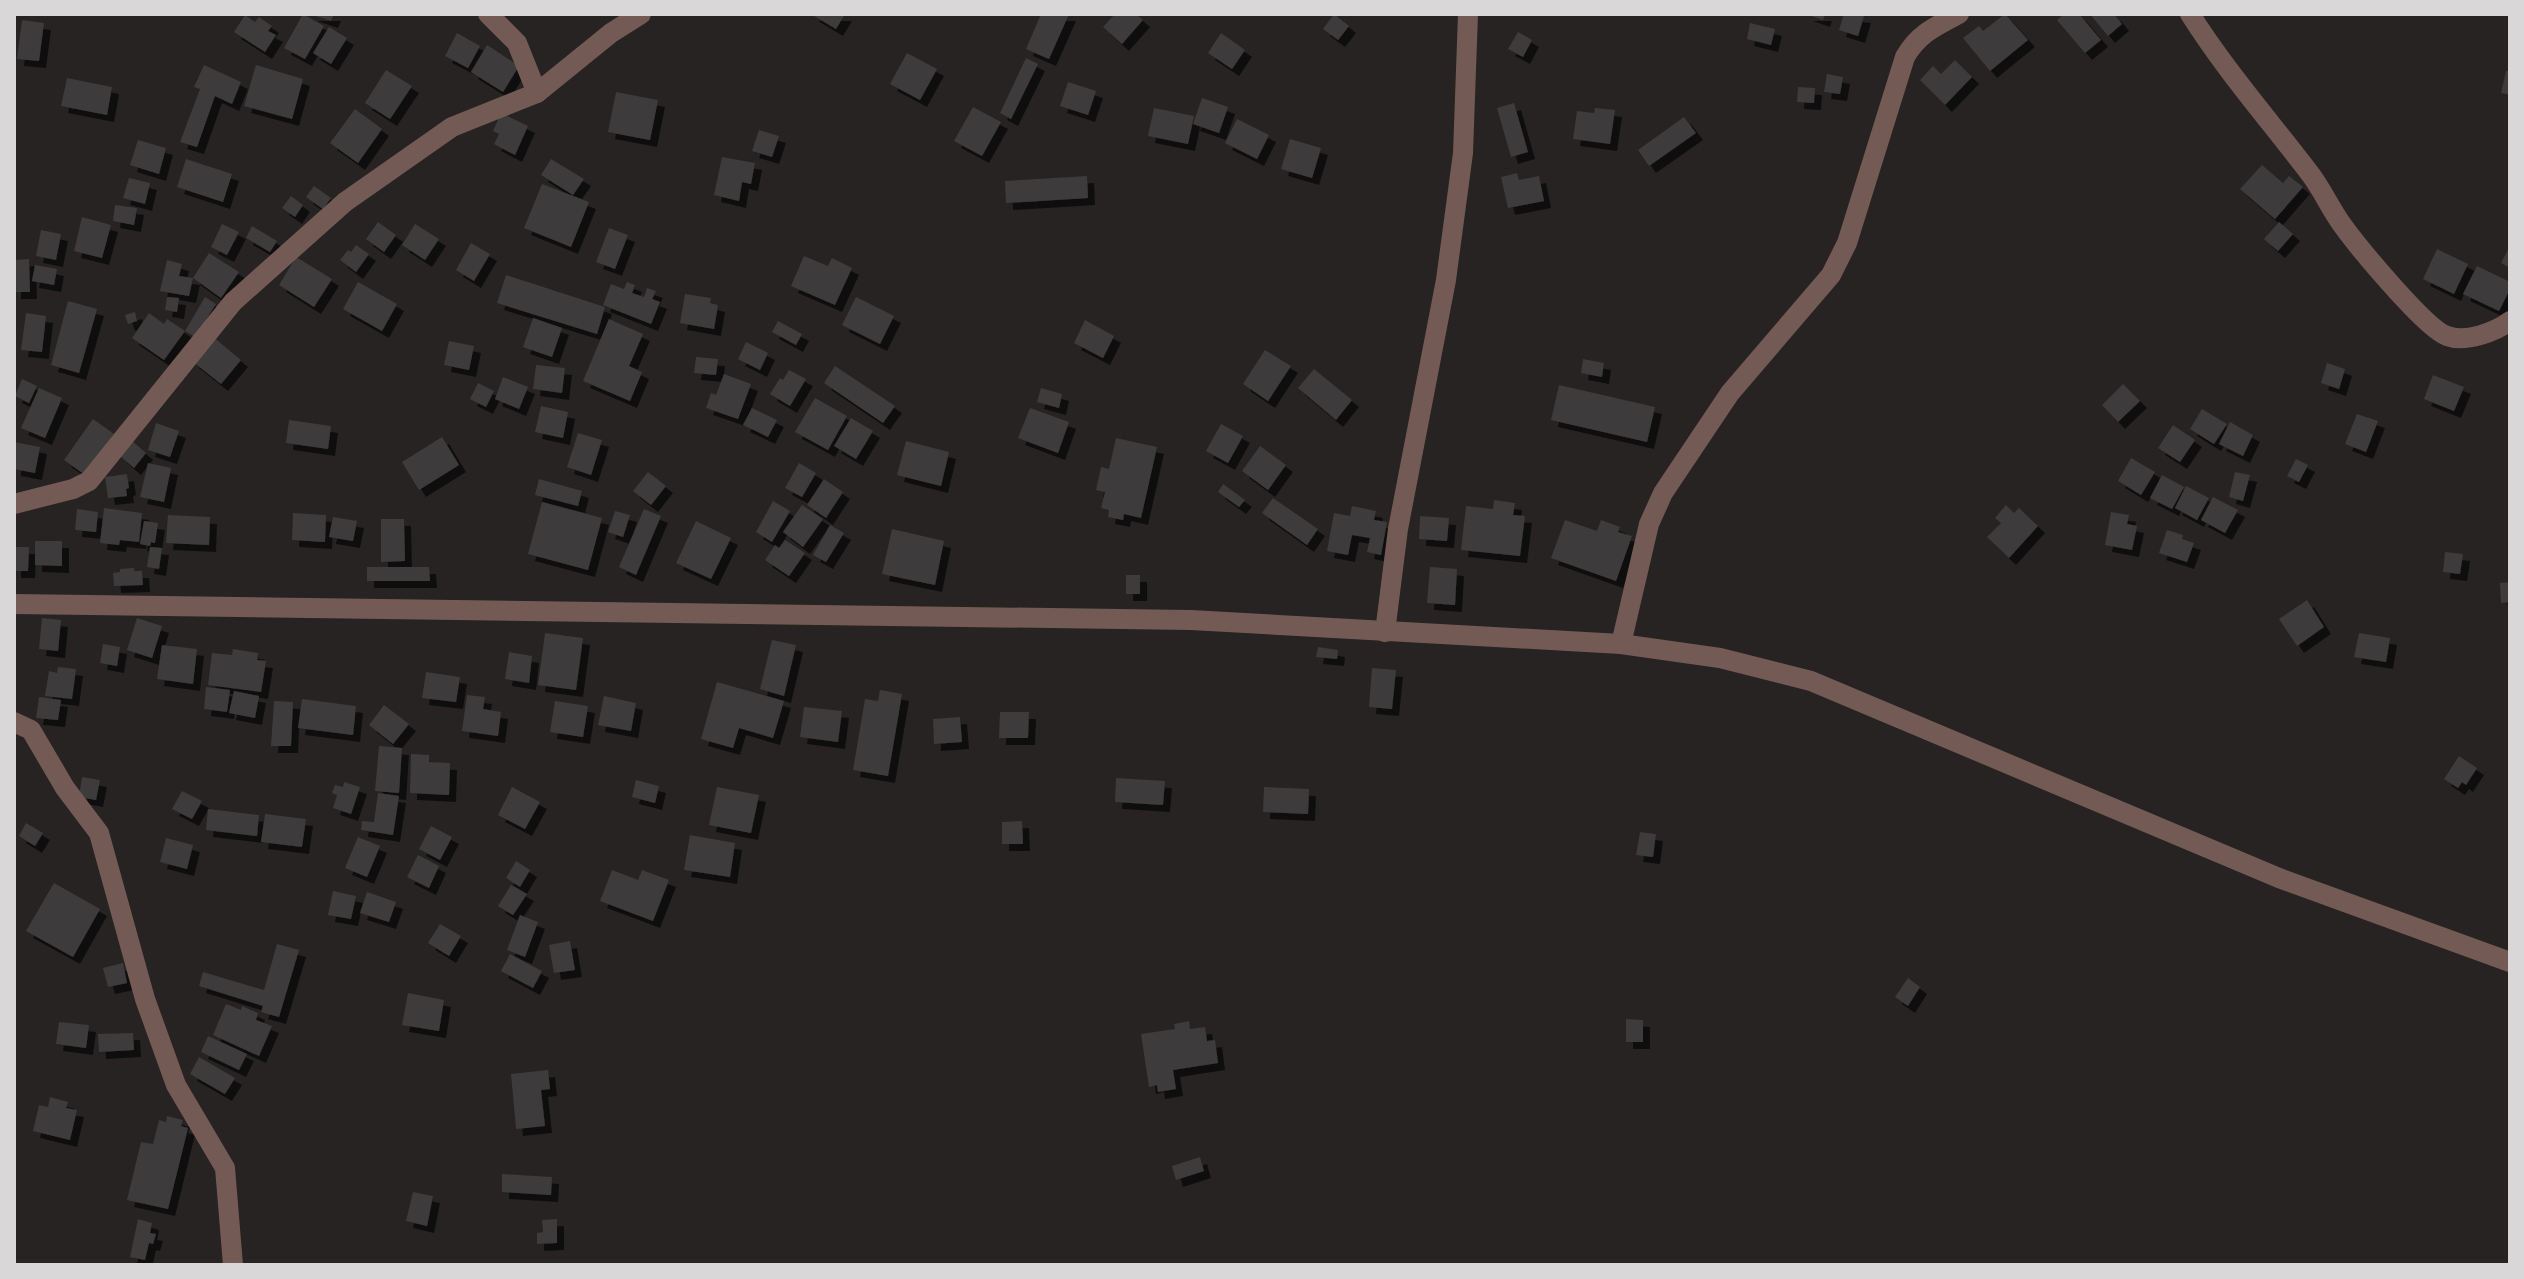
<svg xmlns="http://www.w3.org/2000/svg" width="2524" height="1279" font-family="'Alegreya Sans',sans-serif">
<defs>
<filter id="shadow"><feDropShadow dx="7" dy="7" stdDeviation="0" flood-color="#0009"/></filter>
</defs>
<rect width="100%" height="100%" fill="#262322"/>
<g fill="#3e3b3a" filter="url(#shadow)">
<polygon points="303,14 324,26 305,59 284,48"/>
<polygon points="310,14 334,14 331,21"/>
<polygon points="811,14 845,14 836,29"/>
<polygon points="1041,14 1069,14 1049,59 1026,49"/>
<polygon points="1115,14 1136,14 1143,20 1122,44 1103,27"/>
<polygon points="1334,14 1349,26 1338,40 1323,29"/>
<polygon points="1806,14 1825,14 1823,20"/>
<polygon points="1844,14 1864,16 1858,36 1839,30"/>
<polygon points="2005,14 2028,40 1990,71 1963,38 1979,26 1983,31"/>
<polygon points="2064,14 2079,14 2101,40 2085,53 2057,20"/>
<polygon points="2090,14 2114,14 2122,24 2108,36"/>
<polygon points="245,15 255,22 259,17 272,26 268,31 276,35 265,52 234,32"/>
<polygon points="22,20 44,23 39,61 17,59"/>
<polygon points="1750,23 1775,29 1771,45 1747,39"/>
<polygon points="329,27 347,38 331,64 313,53"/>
<polygon points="1518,32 1532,40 1523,57 1508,49"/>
<polygon points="457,33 480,46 468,68 445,56"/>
<polygon points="1221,33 1245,50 1232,69 1208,53"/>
<polygon points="487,45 519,66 503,92 471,72"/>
<polygon points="907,53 937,69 920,100 890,84"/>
<polygon points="1026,58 1038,64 1011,119 1000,113"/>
<polygon points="1955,60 1972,77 1945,105 1920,80 1933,66 1941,74"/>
<polygon points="204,65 241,82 232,104 215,96 197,147 180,142 200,89 194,87"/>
<polygon points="256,65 303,79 292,119 244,106"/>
<polygon points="386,70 412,86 390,119 365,103"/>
<polygon points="2506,71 2510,71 2510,95 2501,93"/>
<polygon points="1827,74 1843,77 1840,94 1824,92"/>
<polygon points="67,78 112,87 107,115 61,106"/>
<polygon points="1068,82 1096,91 1088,115 1060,106"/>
<polygon points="1798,87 1815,88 1814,103 1797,102"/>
<polygon points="616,92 658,100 650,140 608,132"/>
<polygon points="1202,98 1228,107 1219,133 1193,124"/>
<polygon points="1514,103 1528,152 1511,157 1497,108"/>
<polygon points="973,107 1001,122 982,156 954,141"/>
<polygon points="1154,108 1194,116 1188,144 1148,136"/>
<polygon points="1595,108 1615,110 1610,144 1573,139 1577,111 1594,113"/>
<polygon points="355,109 382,129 358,163 330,143"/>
<polygon points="501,113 528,126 515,155 494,144 499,134 493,131"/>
<polygon points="1684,117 1696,133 1649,166 1638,150"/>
<polygon points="1237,119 1269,135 1257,159 1225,143"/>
<polygon points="759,130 779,136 772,157 752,151"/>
<polygon points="1290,139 1321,148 1312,178 1281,169"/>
<polygon points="138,140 166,148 159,174 130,165"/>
<polygon points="722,157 755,163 751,184 742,182 739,201 714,195"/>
<polygon points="186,159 232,174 223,202 177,187"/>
<polygon points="551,159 584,179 573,195 541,175"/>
<polygon points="2262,165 2283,183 2289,176 2303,187 2275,219 2240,189"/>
<polygon points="1517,173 1519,180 1539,176 1544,201 1508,208 1501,177"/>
<polygon points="1087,176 1088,198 1006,203 1005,181"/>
<polygon points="129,178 150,183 145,204 123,198"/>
<polygon points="542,184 589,202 571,247 524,228"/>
<polygon points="314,186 331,198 323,209 306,197"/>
<polygon points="291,196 303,205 295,217 282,208"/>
<polygon points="115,205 137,208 134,225 113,221"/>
<polygon points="82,217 111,225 102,258 74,251"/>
<polygon points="378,222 396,235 384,252 366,239"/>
<polygon points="2279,222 2293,234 2278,251 2264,239"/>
<polygon points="222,224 239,232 227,255 211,247"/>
<polygon points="415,224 439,239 425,260 402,245"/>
<polygon points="252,226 277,241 270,252 246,238"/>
<polygon points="609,228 628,235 615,269 596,262"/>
<polygon points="41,230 61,234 56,260 36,256"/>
<polygon points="471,243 490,254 474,281 456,270"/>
<polygon points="356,245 369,254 356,272 340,260 348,250 351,252"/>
<polygon points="2510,246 2510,268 2501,263"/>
<polygon points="2437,249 2468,264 2454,294 2423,279"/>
<polygon points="209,253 239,272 221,298 193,278"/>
<polygon points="804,256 828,266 832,258 852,268 835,305 791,286"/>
<polygon points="296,257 332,279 314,307 279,285"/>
<polygon points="29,259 30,292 14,292 14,260"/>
<polygon points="167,260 182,264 179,276 193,278 189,296 160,291"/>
<polygon points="35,265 57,269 54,285 32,281"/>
<polygon points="2477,266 2510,282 2510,289 2499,311 2463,294"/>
<polygon points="506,275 605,307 597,334 497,303"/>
<polygon points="358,282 397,304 382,331 343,309"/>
<polygon points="627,282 635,285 632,293 644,297 647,288 656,291 652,299 660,302 651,324 603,305 611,284 624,289"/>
<polygon points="685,294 711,298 710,303 718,305 714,329 680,323"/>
<polygon points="167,297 179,298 177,312 165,310"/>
<polygon points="205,297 216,304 195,337 185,331 164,360 132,338 149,313 164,324 167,319 185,331"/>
<polygon points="856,297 894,316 880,344 842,325"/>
<polygon points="68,301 97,309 79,373 51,365"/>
<polygon points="135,312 137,321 128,324 125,315"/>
<polygon points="26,313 46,316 42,352 21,350"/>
<polygon points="533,318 562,328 552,357 523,347"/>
<polygon points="609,319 643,334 629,366 642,372 630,401 583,381"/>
<polygon points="1085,320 1114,336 1103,358 1074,343"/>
<polygon points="778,321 802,334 796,345 772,332"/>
<polygon points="212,336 241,360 221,384 192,361"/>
<polygon points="449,341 474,346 469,370 444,365"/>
<polygon points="746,342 768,353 760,370 738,359"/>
<polygon points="1265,350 1291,366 1268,401 1243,384"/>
<polygon points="696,357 718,359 716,375 694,373"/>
<polygon points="1583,359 1604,363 1602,377 1581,373"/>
<polygon points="2327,363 2345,369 2339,389 2321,383"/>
<polygon points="536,365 565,368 562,393 533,389"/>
<polygon points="835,366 895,406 883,423 824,383"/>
<polygon points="1314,369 1352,400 1336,420 1298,388"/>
<polygon points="789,370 806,379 790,406 770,394 780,378 783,380"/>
<polygon points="724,374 751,384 738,419 706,408 711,393 716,395"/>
<polygon points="2433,375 2464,387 2454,411 2424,399"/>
<polygon points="503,377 528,387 519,409 495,399"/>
<polygon points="22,379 37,386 29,403 15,396"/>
<polygon points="478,383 494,391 486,407 470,399"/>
<polygon points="2123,384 2140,401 2118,422 2102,405"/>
<polygon points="1559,385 1655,407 1647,442 1551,420"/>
<polygon points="39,388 62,398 45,438 21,428"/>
<polygon points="1041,388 1062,394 1059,408 1037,402"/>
<polygon points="815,398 847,416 828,450 795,432"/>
<polygon points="541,406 568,412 563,438 535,432"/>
<polygon points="752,408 777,420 768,437 743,425"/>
<polygon points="1030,408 1069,422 1058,453 1018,438"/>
<polygon points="2202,409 2227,424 2214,444 2190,429"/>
<polygon points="2357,414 2378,421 2366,452 2345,444"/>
<polygon points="851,418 873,431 856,459 834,446"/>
<polygon points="93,419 114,434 85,475 64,460"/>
<polygon points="289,420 331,426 328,449 286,443"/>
<polygon points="2230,422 2253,435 2243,456 2219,444"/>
<polygon points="156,423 179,431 170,457 148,450"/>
<polygon points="1221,424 1243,436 1228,463 1206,451"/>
<polygon points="2173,425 2195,440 2180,462 2158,448"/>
<polygon points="578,433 602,440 591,475 567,467"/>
<polygon points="442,437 459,465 419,490 402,462"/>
<polygon points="1116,438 1157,447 1141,518 1124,514 1123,520 1108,517 1109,510 1101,508 1105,492 1096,490 1101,467 1109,469"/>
<polygon points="132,441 146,453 134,468 120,456"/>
<polygon points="906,441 949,452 941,486 897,475"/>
<polygon points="14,442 40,447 35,473 14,469"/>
<polygon points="1260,446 1286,465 1268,490 1242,471"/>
<polygon points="2131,458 2155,472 2141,495 2118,481"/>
<polygon points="2296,459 2308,465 2299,482 2287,476"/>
<polygon points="148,463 171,468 164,502 140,497"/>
<polygon points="799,463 816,473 802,497 785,488"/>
<polygon points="648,472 666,486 651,505 633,491"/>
<polygon points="2235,472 2250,475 2243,501 2229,497"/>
<polygon points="127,474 129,488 126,489 127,496 108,498 105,477"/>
<polygon points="2162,475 2184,487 2172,509 2150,498"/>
<polygon points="539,479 582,491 578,506 535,495"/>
<polygon points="824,479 843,492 826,518 807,505"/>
<polygon points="1223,484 1245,500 1239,507 1218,492"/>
<polygon points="2186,486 2209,498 2197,520 2175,508"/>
<polygon points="2213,497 2238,510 2225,533 2201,520"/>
<polygon points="1273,498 1318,529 1307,545 1262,513"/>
<polygon points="1494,500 1515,503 1513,515 1525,516 1520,556 1461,550 1466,506 1493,509"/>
<polygon points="773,501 790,511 772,542 756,532"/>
<polygon points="542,502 602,518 588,570 528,554"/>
<polygon points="802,505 823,519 803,547 783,532"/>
<polygon points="2006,505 2014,513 2019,508 2038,526 2009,558 1987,537 2001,523 1995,518"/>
<polygon points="1352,506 1376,511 1374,520 1387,522 1381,555 1367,552 1370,538 1352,535 1348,555 1327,551 1334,513 1350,516"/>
<polygon points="104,508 142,513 139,542 120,540 119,545 100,543"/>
<polygon points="77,509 98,512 96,532 75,530"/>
<polygon points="644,509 661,516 636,575 619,567"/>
<polygon points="615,511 630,515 623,537 608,532"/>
<polygon points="2111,512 2129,515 2127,524 2137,526 2132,550 2105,545"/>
<polygon points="293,513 326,515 325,542 292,540"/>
<polygon points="168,515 210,517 209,545 166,543"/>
<polygon points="1420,516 1449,518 1447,541 1419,539"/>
<polygon points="333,517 357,521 353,541 329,537"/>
<polygon points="381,519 404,519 405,561 381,562"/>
<polygon points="1565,520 1597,531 1601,520 1620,527 1618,532 1632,536 1616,581 1551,558"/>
<polygon points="144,521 158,523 155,543 151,542 150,546 140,544"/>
<polygon points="696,521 731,538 711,579 676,563"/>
<polygon points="830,525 844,533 826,562 813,555"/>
<polygon points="892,529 944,541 935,585 882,574"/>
<polygon points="2167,530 2183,535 2182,539 2194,543 2187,562 2159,553"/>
<polygon points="785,540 805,553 789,576 765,560 775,545 779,548"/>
<polygon points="35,541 62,541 62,566 35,565"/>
<polygon points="14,547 29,547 28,571 14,571"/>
<polygon points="150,547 162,548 159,569 147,567"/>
<polygon points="2445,552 2463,554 2460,574 2443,572"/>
<polygon points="367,567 429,567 430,581 367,581"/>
<polygon points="1430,567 1457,569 1455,605 1427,603"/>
<polygon points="134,568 134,571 142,571 143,585 114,586 113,573 120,572 120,569"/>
<rect x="1126" y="575" width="14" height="19"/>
<polygon points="2510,582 2510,602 2501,603 2500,583"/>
<polygon points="2307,600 2324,627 2297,646 2279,619"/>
<polygon points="42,618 61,620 58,651 39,649"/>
<polygon points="137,618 162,626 152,658 127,650"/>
<polygon points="545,633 583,638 576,690 538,685"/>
<polygon points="2359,633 2390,638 2386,662 2354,657"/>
<polygon points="772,640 796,645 784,696 760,689"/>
<polygon points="103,644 120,647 117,666 100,663"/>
<polygon points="162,645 197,649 193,684 157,679"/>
<polygon points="1318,647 1338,650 1337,659 1316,657"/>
<polygon points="233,649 258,653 257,660 266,661 261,692 208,685 212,653 232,655"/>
<polygon points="509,652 532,656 529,683 505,679"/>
<polygon points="58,667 76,669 72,699 45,696 49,671 57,673"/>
<polygon points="1372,668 1396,670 1392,709 1369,707"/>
<polygon points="426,672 460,677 456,702 422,698"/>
<polygon points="717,682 784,701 773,738 739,728 733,748 701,739"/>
<polygon points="206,687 230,690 227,712 204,709"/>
<polygon points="880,690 902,694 888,776 853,770 865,699 878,701"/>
<polygon points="234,691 259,696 255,718 229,713"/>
<polygon points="467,695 485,697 483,709 501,712 498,736 462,731"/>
<polygon points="604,696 636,703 631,731 598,725"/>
<polygon points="39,697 61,700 58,720 36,718"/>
<polygon points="302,699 356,706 353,735 298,728"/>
<polygon points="274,701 293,702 291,746 271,746"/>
<polygon points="555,701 588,706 583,737 550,732"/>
<polygon points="384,705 409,724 393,744 369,725"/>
<polygon points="804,707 842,711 838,742 800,737"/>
<polygon points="1000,712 1029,712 1028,738 999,738"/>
<polygon points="960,717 962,742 934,744 933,719"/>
<polygon points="379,746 402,748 399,793 375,791"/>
<polygon points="411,754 429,755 429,762 450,763 449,795 410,793"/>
<polygon points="2459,756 2477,768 2466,785 2462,782 2458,788 2444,779"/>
<polygon points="82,777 100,780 96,800 79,797"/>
<polygon points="1116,778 1165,781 1163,805 1115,802"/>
<polygon points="636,780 659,786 655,803 632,797"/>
<polygon points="344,782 360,787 351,814 333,808 337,795 332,793 335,785 343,787"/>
<polygon points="512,787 540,802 525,829 498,815"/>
<polygon points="717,787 759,795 751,833 709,825"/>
<polygon points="1264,787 1309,789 1308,814 1263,812"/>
<polygon points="182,791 202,801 192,819 172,809"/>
<polygon points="378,793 399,796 393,835 361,830 362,821 374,822"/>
<polygon points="208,809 259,815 257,836 206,830"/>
<polygon points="265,814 306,819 302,847 261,842"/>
<polygon points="1022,821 1023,844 1002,844 1002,822"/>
<polygon points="26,823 43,833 35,846 19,836"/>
<polygon points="431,826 452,837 440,860 419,849"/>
<polygon points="1640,832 1656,834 1653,857 1636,855"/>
<polygon points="690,835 735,843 730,877 684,870"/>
<polygon points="358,837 380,846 367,877 345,868"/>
<polygon points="166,838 193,845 187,869 160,862"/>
<polygon points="418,855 439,866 429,888 407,877"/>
<polygon points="516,861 530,870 520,887 506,878"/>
<polygon points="612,870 638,880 642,870 669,880 653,921 600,901"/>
<polygon points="54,883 100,909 73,957 26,931"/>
<polygon points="511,885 527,894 513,915 498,906"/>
<polygon points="333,891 356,896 351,919 328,915"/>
<polygon points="367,892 396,902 389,922 360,913"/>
<polygon points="520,915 538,922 525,957 507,950"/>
<polygon points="440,924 461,936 449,956 428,943"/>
<polygon points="570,941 575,970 554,973 549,945"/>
<polygon points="277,944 299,950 279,1017 261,1012 263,1006 199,986 203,972 264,990"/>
<polygon points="510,954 542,971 533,988 501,971"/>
<polygon points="123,963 127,983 108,987 103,968"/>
<polygon points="1908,978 1920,987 1908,1006 1895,997"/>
<polygon points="408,993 444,1000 439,1031 402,1025"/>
<polygon points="226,1004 241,1010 242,1006 258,1013 256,1020 272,1026 259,1056 213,1035"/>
<polygon points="1626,1019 1643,1020 1643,1042 1626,1042"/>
<polygon points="1189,1021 1190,1029 1205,1027 1207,1041 1215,1040 1218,1063 1173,1070 1176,1089 1158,1092 1157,1085 1149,1087 1141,1034 1175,1029 1174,1024"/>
<polygon points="59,1022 89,1025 86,1048 56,1044"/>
<polygon points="133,1033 134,1050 99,1052 98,1034"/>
<polygon points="208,1036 247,1054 239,1070 201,1052"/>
<polygon points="199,1057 235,1078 225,1094 190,1074"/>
<polygon points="548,1070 550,1089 541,1090 545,1126 516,1129 511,1074"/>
<polygon points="50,1097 68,1102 66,1108 77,1110 70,1140 33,1131 39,1105 48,1107"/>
<polygon points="167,1116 183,1120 181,1126 188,1128 168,1209 127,1200 141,1142 153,1144 159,1120 166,1122"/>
<polygon points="1200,1157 1204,1171 1176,1180 1172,1166"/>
<polygon points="502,1174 552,1177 551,1195 502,1192"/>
<polygon points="413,1192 433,1196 427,1226 406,1221"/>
<polygon points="138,1219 152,1223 150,1233 156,1234 153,1244 149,1243 145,1260 130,1257"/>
<polygon points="557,1219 557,1243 537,1244 537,1233 543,1232 542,1220"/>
</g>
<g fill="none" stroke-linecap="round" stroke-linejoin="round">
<g stroke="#735a55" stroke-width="20">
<polyline points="488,14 517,43 537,93"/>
<path d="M2190,14C2226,71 2270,121 2311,175C2323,191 2331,210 2343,226C2359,248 2426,329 2447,336C2466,343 2495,332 2510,321"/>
<polyline points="14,504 73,489 89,481 233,302 345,202 452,127 537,93 611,33 641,14"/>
<polyline points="14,604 1191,620 1621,644 1720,658 1811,681 2279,878 2510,962"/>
<polyline points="1385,632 1398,529 1446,280 1463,153 1468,14"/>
<path d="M1621,644L1649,524L1663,493L1730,393L1831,275L1847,243L1905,57C1918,34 1936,26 1959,14"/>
<polyline points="14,722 31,730 65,788 99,833 145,999 176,1085 225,1168 233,1265"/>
</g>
</g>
<rect width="2524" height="1279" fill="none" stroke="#d9d7d7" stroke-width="32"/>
</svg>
